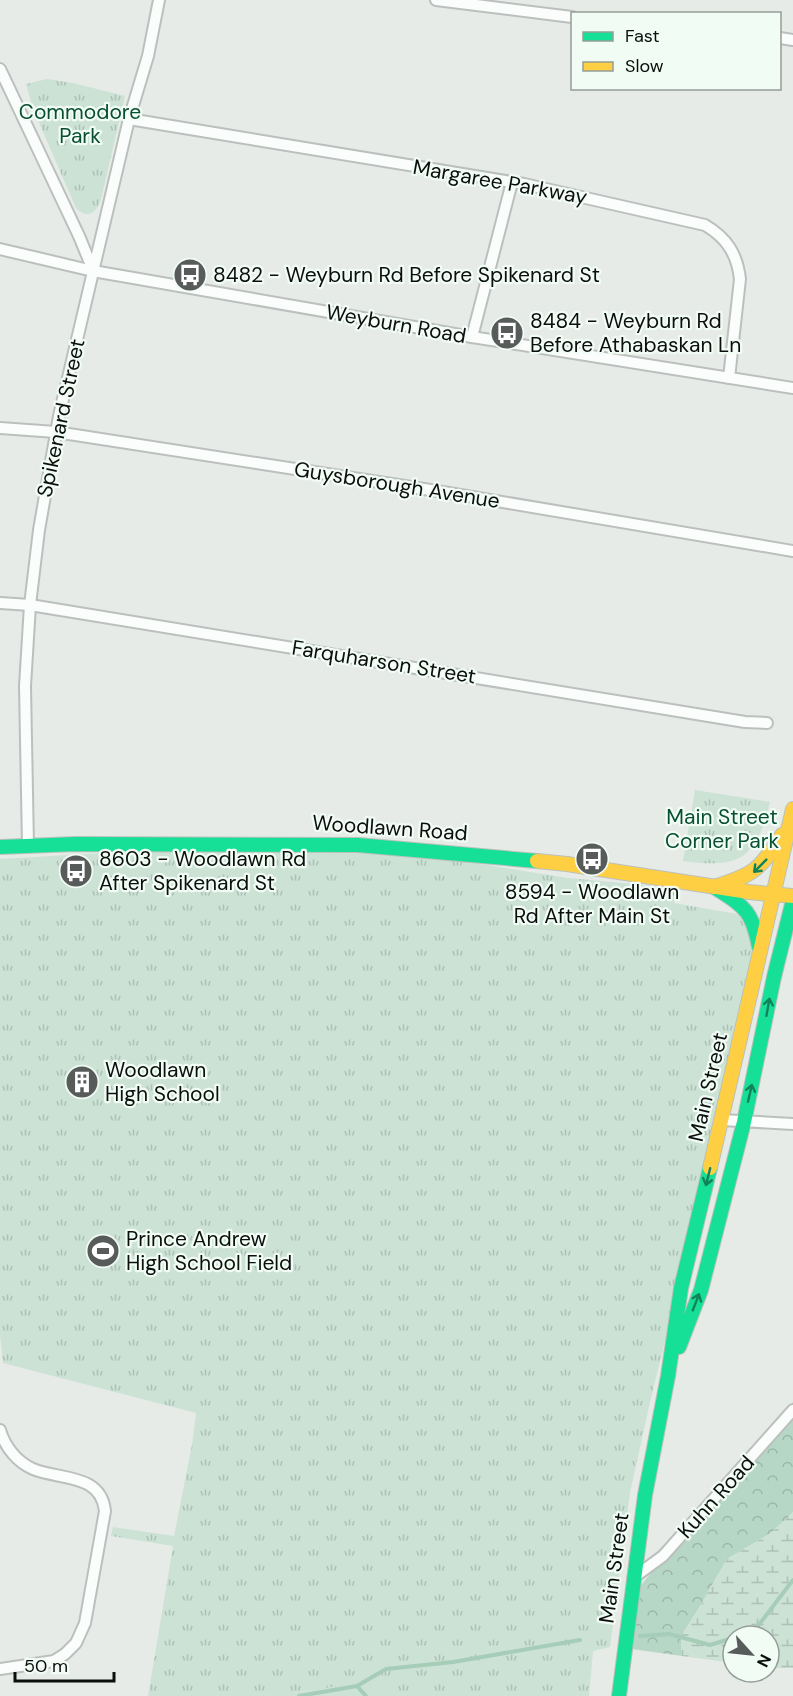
<svg xmlns="http://www.w3.org/2000/svg" width="793" height="1696" font-family="'DM Sans',sans-serif">
<style>
.green{fill:#cce2d5}
.forest{fill:url(#forest-crowns)}
.wetland{fill:url(#wetland-marsh)}
.park{fill:url(#park-tufts)}
.lines{fill:none;stroke-linecap:round;stroke-linejoin:round}
.stream{stroke:#a6cdb8;stroke-width:4}
.street-casing{stroke:#bbc0bd;stroke-width:14}
.fast-casing{stroke:#bbc0bd;stroke-width:16}
.slow-casing{stroke:#bbc0bd;stroke-width:16}
.street{stroke:#fbfcfc;stroke-width:10}
.fast{stroke:#16e098;stroke-width:14}
.slow{stroke:#ffcf43;stroke-width:14}
.oneway{stroke:#118259}
.labels{text-anchor:middle;dominant-baseline:central;stroke-width:4.5;stroke-linejoin:round;paint-order:stroke}
.park-label{font-size:21px;fill:#084e33;stroke:#f1fcf5}
.street-label{font-size:21px;fill:#0a0e0c;stroke:#f1fcf5}
.poi-label{font-size:21px;fill:#0a0e0c;stroke:#f1fcf5;text-anchor:start}
</style>
<defs>
<pattern id="forest-crowns" width="20" height="18" patternUnits="userSpaceOnUse" patternTransform="scale(1.5)"><rect width="20" height="18" fill="#b7d7c6"/><path d="M2 6a3 3 0 1 1 6 0M12 15a3 3 0 1 1 6 0" fill="none" stroke="#9cb7a9"/></pattern>
<pattern id="wetland-marsh" width="20" height="14" patternUnits="userSpaceOnUse" patternTransform="scale(1.5)"><rect width="20" height="14" fill="#cce2d5"/><path d="M1 5h8M5 5V1M11 12h8M15 12V8" fill="none" stroke="#aec1b6"/></pattern>
<pattern id="park-tufts" width="24" height="20" patternUnits="userSpaceOnUse" patternTransform="scale(1.5)"><rect width="24" height="20" fill="#cce2d5"/><path d="M3 7l-1-3M5 7V3M7 7l1-3M15 17l-1-3M17 17v-4M19 17l1-3" fill="none" stroke="#aec1b6"/></pattern>
</defs>
<rect width="100%" height="100%" fill="#e6ebe8"/>
<path class="green" d="M350,1682H372L374,1685V1696H266L307,1691Z"/>
<path class="forest" d="M793,1402V1512L771,1533L727,1559L699,1608L681,1636L682,1656L624,1648L632,1596Z"/>
<path class="wetland" d="M793,1512V1668H769V1636H733V1663L682,1656L681,1636L699,1608L727,1559L771,1533Z"/>
<g class="park">
<path d="M47,79L73,83L125,96L102,195C99,209 90,222 76,208L33,109L26,84Z"/>
<path d="M695,790L770,802C756,858 741,869 683,861Z"/>
<path d="M328,840L568,878L677,888L674,903L760,918L695,1219L650,1402L630,1493L610,1647L593,1651L589,1696H374V1685L372,1682C336,1685 301,1693 265,1696C227,1696 187,1696 148,1696L173,1546L111,1536L113,1527L174,1536L192,1445L196,1413L3,1363L0,1335V859Z"/>
</g>
<g class="lines">
<g class="stream">
<path d="M640,1636L669,1634L710,1645L733,1638"/>
<path d="M739,1636L755,1630L793,1580"/>
<path d="M357,1686L386,1669L453,1662L580,1640"/>
<path d="M299,1696L357,1686L366,1696"/>
</g>
<defs>
<g id="street">
<path d="M436,0L572,17"/>
<path d="M780,38L793,40"/>
<path d="M0,69L79,236L93,270"/>
<path d="M129,119L524,184L705,225C727,238 737,254 740,279L729,378"/>
<path d="M0,249L93,271L472,337L793,388"/>
<path d="M472,337L512,182"/>
<path d="M0,428L56,432L437,491L793,551"/>
<path d="M0,603L30,605L745,722L767,723"/>
<path d="M28,846L25,686L30,605L39,530L59,416L129,119L148,56L159,0"/>
<path d="M722,1120L793,1124"/>
<path d="M0,1430C5,1447 17,1462 33,1469C59,1480 101,1473 105,1511L85,1623L76,1643L65,1654L54,1661L0,1669"/>
<path d="M633,1578L663,1556L793,1410"/>
</g>
<g id="fast">
<path d="M0,847L76,844L358,845L537,861"/>
<path d="M714,887C745,907 752,910 759,947"/>
<path d="M679,1347L701,1290L744,1122L774,977L793,900"/>
<path d="M619,1696L645,1495L668,1376L681,1288L710,1168"/>
</g>
<g id="slow">
<path d="M537,861L567,864L749,892L793,896"/>
<path d="M714,887C753,875 760,870 782,835"/>
<path d="M710,1168L793,809"/>
</g>
</defs>
<use href="#street" class="street-casing"/>
<use href="#fast" class="fast-casing"/>
<use href="#slow" class="slow-casing"/>
<use href="#street" class="street"/>
<use href="#fast" class="fast"/>
<use href="#slow" class="slow"/>
</g>
<defs><path id="oneway-shaft" d="M-6 0H5M1.5-3L5.5 0L1.5 3" fill="none" stroke-width="1.6" stroke-linecap="round" stroke-linejoin="round" transform="scale(1.5)"/></defs>
<g class="oneway">
<use href="#oneway-shaft" transform="translate(760 866) rotate(135)"/>
<use href="#oneway-shaft" transform="translate(768 1007) rotate(-80)"/>
<use href="#oneway-shaft" transform="translate(750 1093) rotate(-77)"/>
<use href="#oneway-shaft" transform="translate(708 1177) rotate(104)"/>
<use href="#oneway-shaft" transform="translate(696 1302) rotate(-69)"/>
</g>
<defs>
<symbol id="bus-disc" viewBox="-11 -11 22 22"><circle r="9.5" fill="#575b59" stroke="#f1fcf5"/><path d="M-5-6H5V4H4V6H2V4H-2V6H-4V4H-5ZM-3.5-4V0h7V-4ZM-3.5 1.2v1.5H-2V1.2ZM2 1.2v1.5H3.5V1.2Z" fill="#fff"/></symbol>
<symbol id="building-disc" viewBox="-11 -11 22 22"><circle r="9.5" fill="#575b59" stroke="#f1fcf5"/><path d="M-4-6H4V6H1V3H-1V6H-4ZM-2.5-4.3h1.7v1.8h-1.7ZM.8-4.3h1.7v1.8H.8ZM-2.5-1h1.7V.8h-1.7ZM.8-1h1.7V.8H.8Z" fill="#fff"/></symbol>
<symbol id="stadium-disc" viewBox="-11 -11 22 22"><circle r="9.5" fill="#575b59" stroke="#f1fcf5"/><path d="M0-5a6.5 5 0 1 0 0 10a6.5 5 0 1 0 0-10ZM-3.5-1.8h7v3.6h-7Z" fill="#fff"/></symbol>
</defs>
<g fill-rule="evenodd">
<use href="#bus-disc" x="171" y="256" width="38" height="38"/>
<use href="#bus-disc" x="488" y="314" width="38" height="38"/>
<use href="#bus-disc" x="573" y="840" width="38" height="38"/>
<use href="#bus-disc" x="57" y="852" width="38" height="38"/>
<use href="#building-disc" x="63" y="1063" width="38" height="38"/>
<use href="#stadium-disc" x="84" y="1232" width="38" height="38"/>
</g>
<g class="labels">
<g class="park-label">
<text x="80" y="112">Commodore<tspan x="80" dy="24">Park</tspan></text>
<text x="722" y="817">Main Street<tspan x="722" dy="24">Corner Park</tspan></text>
</g>
<g class="street-label">
<text transform="translate(500 182) rotate(10)">Margaree Parkway</text>
<text transform="translate(396 324) rotate(10)">Weyburn Road</text>
<text transform="translate(61 418) rotate(-78)">Spikenard Street</text>
<text transform="translate(397 485) rotate(9)">Guysborough Avenue</text>
<text transform="translate(384 662) rotate(9)">Farquharson Street</text>
<text transform="translate(390 828) rotate(4)">Woodlawn Road</text>
<text transform="translate(708 1087) rotate(-77)">Main Street</text>
<text transform="translate(716 1497) rotate(-48)">Kuhn Road</text>
<text transform="translate(614 1568) rotate(-82)">Main Street</text>
</g>
<g class="poi-label">
<text x="213" y="275">8482 - Weyburn Rd Before Spikenard St</text>
<text x="530" y="321">8484 - Weyburn Rd<tspan x="530" dy="24">Before Athabaskan Ln</tspan></text>
<text x="99" y="859">8603 - Woodlawn Rd<tspan x="99" dy="24">After Spikenard St</tspan></text>
<text x="592" y="892" text-anchor="middle">8594 - Woodlawn<tspan x="592" dy="24">Rd After Main St</tspan></text>
<text x="105" y="1070">Woodlawn<tspan x="105" dy="24">High School</tspan></text>
<text x="126" y="1239">Prince Andrew<tspan x="126" dy="24">High School Field</tspan></text>
</g>
</g>
<rect x="571" y="12" width="210" height="78" fill="#f1fcf5" stroke="#959d98" stroke-width="1.5"/>
<rect x="583" y="32" width="30" height="9" fill="#16e098" stroke="#959d98" stroke-width="1.5"/>
<text x="625" y="42" font-size="18" fill="#0a0e0c">Fast</text>
<rect x="583" y="62" width="30" height="9" fill="#ffcf43" stroke="#959d98" stroke-width="1.5"/>
<text x="625" y="72" font-size="18" fill="#0a0e0c">Slow</text>
<g transform="translate(751 1654) rotate(117)"><circle r="28" fill="#f1fcf5" stroke="#959d98" stroke-width="1.5"/>
<path d="M0-4.5L10 22L0 15L-10 22Z" fill="#575b59"/>
<text y="-9" font-size="16" font-weight="bold" text-anchor="middle" fill="#0a0e0c">N</text>
</g>
<path d="M15 1672v9h99v-9" fill="none" stroke="#0a0e0c" stroke-width="3"/>
<text x="24" y="1672" font-size="18" fill="#0a0e0c" stroke="#f1fcf5" stroke-width="4.5" paint-order="stroke">50 m</text>
</svg>
